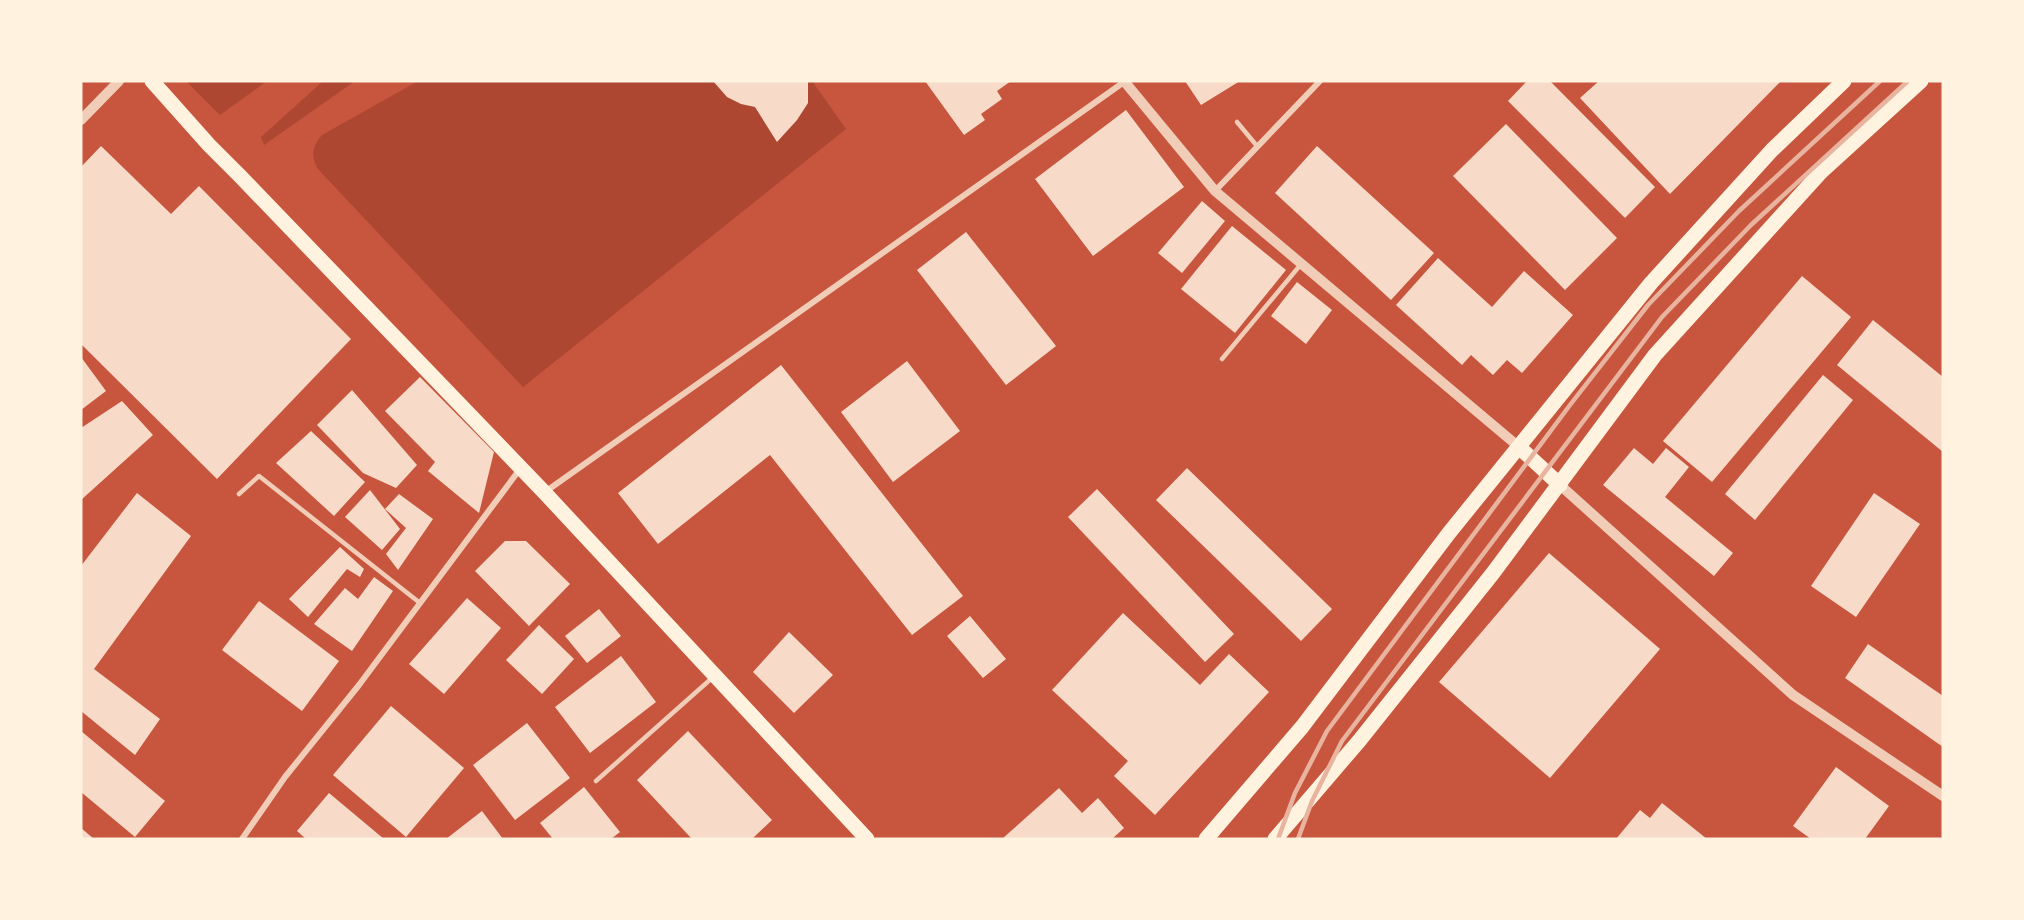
<svg xmlns="http://www.w3.org/2000/svg" width="2024" height="920" font-family="Helvetica,sans-serif">
<style>
.green{fill:#ae4732}
.building{fill:#f7dbc8}
.lines{fill:none;stroke-linecap:round;stroke-linejoin:round}
.service{stroke:#f1ccb7;stroke-width:4.5}
.minor{stroke:#f1ccb7;stroke-width:6}
.tertiary{stroke:#f1ccb7;stroke-width:10}
.primary{stroke:#fff3e0;stroke-width:15}
.rail{stroke:#e9b49f;stroke-width:4.5}
</style>
<rect width="100%" height="100%" fill="#c8553d"/>
<g class="green">
<path d="M186,81H267L220,115Z"/>
<path d="M323,81H355L264,145L261,137Z"/>
<path d="M418,81H812L846,129L523,387L317,168C311,154 312,147 322,135Z"/>
</g>
<g class="building">
<path d="M713,81H808V103L797,120L777,142L755,107L741,104L727,97Z"/>
<path d="M925,81H1011L997,91L1002,99L981,114L985,120L964,135Z"/>
<path d="M1185,81H1240L1201,105Z"/>
<path d="M1527,81H1550L1655,187L1625,218L1508,101Z"/>
<path d="M1599,81L1638,82L1781,81L1670,194L1580,98Z"/>
<path d="M1126,110L1184,187L1093,256L1035,179Z"/>
<path d="M1506,124L1617,238L1565,290L1453,176Z"/>
<path d="M101,146L171,214L199,186L351,339L217,479L81,344V167Z"/>
<path d="M1317,146L1434,253L1391,300L1275,193Z"/>
<path d="M1202,201L1225,221L1182,273L1158,253Z"/>
<path d="M1232,226L1286,270L1235,333L1181,289Z"/>
<path d="M966,232L1056,346L1006,385L917,270Z"/>
<path d="M1438,258L1492,307L1524,271L1573,315L1522,373L1507,360L1493,375L1471,355L1462,365L1396,305Z"/>
<path d="M1802,276L1851,317L1712,482L1663,441Z"/>
<path d="M1297,282L1332,310L1306,344L1271,316Z"/>
<path d="M1873,320L1943,377V452L1837,365Z"/>
<path d="M81,357L106,391L81,410Z"/>
<path d="M907,361L960,431L893,482L841,412Z"/>
<path d="M781,365L963,596L912,635L770,455L658,544L618,493Z"/>
<path d="M1823,375L1853,400L1755,520L1725,494Z"/>
<path d="M420,377L494,452L479,513L428,471L435,462L385,411Z"/>
<path d="M352,390L417,465L396,488L363,473L317,425Z"/>
<path d="M122,401L153,435L81,500V428Z"/>
<path d="M311,431L365,482L334,516L276,463Z"/>
<path d="M1634,448L1653,464L1666,448L1689,467L1665,497L1733,553L1714,576L1603,485Z"/>
<path d="M1187,468L1332,609L1301,641L1156,500Z"/>
<path d="M1097,489L1234,634L1205,662L1068,517Z"/>
<path d="M370,490L400,529L382,550L345,517Z"/>
<path d="M137,493L191,536L94,669L160,719L135,755L81,711V566Z"/>
<path d="M1874,493L1920,524L1856,617L1811,586Z"/>
<path d="M399,494L433,519L398,570L386,554L406,528L385,509Z"/>
<path d="M505,541H526L570,584L529,626L475,571Z"/>
<path d="M340,547L364,569L360,577L347,569L308,617L289,599Z"/>
<path d="M1549,553L1660,649L1550,778L1439,682Z"/>
<path d="M374,577L393,591L352,651L314,624L345,588L358,599Z"/>
<path d="M467,598L501,628L444,694L409,664Z"/>
<path d="M259,601L339,661L302,711L222,650Z"/>
<path d="M599,609L621,636L587,663L565,636Z"/>
<path d="M1123,613L1200,685L1229,654L1269,692L1155,815L1114,776L1128,761L1052,690Z"/>
<path d="M970,616L1006,659L983,678L947,636Z"/>
<path d="M539,625L574,659L542,694L506,660Z"/>
<path d="M789,632L833,675L794,713L753,672Z"/>
<path d="M1868,644L1943,696V747L1845,678Z"/>
<path d="M621,656L656,702L590,753L555,707Z"/>
<path d="M391,706L464,768L406,837L333,775Z"/>
<path d="M527,723L570,778L515,820L473,765Z"/>
<path d="M81,731L165,801L135,837L81,792Z"/>
<path d="M688,731L772,820L752,839H692L637,780Z"/>
<path d="M1836,767L1889,806L1865,839H1811L1793,826Z"/>
<path d="M584,787L620,832L611,839H553L540,823Z"/>
<path d="M1059,788L1082,813L1098,798L1124,828L1112,839H1002Z"/>
<path d="M329,793L384,839H306L297,831Z"/>
<path d="M1662,803L1707,839H1616L1640,810L1650,818Z"/>
<path d="M482,811L503,839H446Z"/>
<path d="M81,828L94,839H81Z"/>
</g>
<g class="lines">
<g class="service">
<path d="M1237,122L1257,146"/>
<path d="M1222,359L1302,263"/>
<path d="M239,494L259,476L420,603"/>
<path d="M596,781L712,678"/>
</g>
<g class="minor">
<path d="M1215,191L1320,81"/>
<path d="M545,492L1124,82"/>
<path d="M242,839L285,777L359,685L520,469"/>
</g>
<g class="tertiary">
<path d="M1124,81L1215,191L1519,447"/>
<path d="M81,120L119,81"/>
<path d="M1560,485L1793,695L1943,796"/>
</g>
<g class="primary">
<path d="M152,81L209,145L240,176L544,492L867,839"/>
<path d="M1519,447L1560,485"/>
<path d="M1206,839L1302,727L1449,533L1651,283L1772,150L1844,81"/>
<path d="M1275,839L1359,741L1493,573L1655,355L1821,172L1921,81"/>
</g>
<g class="rail">
<path d="M1278,839L1295,793L1327,731L1570,405L1648,305L1739,211L1880,81"/>
<path d="M1298,839L1312,801L1342,741L1662,317L1751,225L1908,81"/>
</g>
</g>
<rect width="2024" height="920" fill="none" stroke="#fff3e0" stroke-width="165"/>
</svg>
